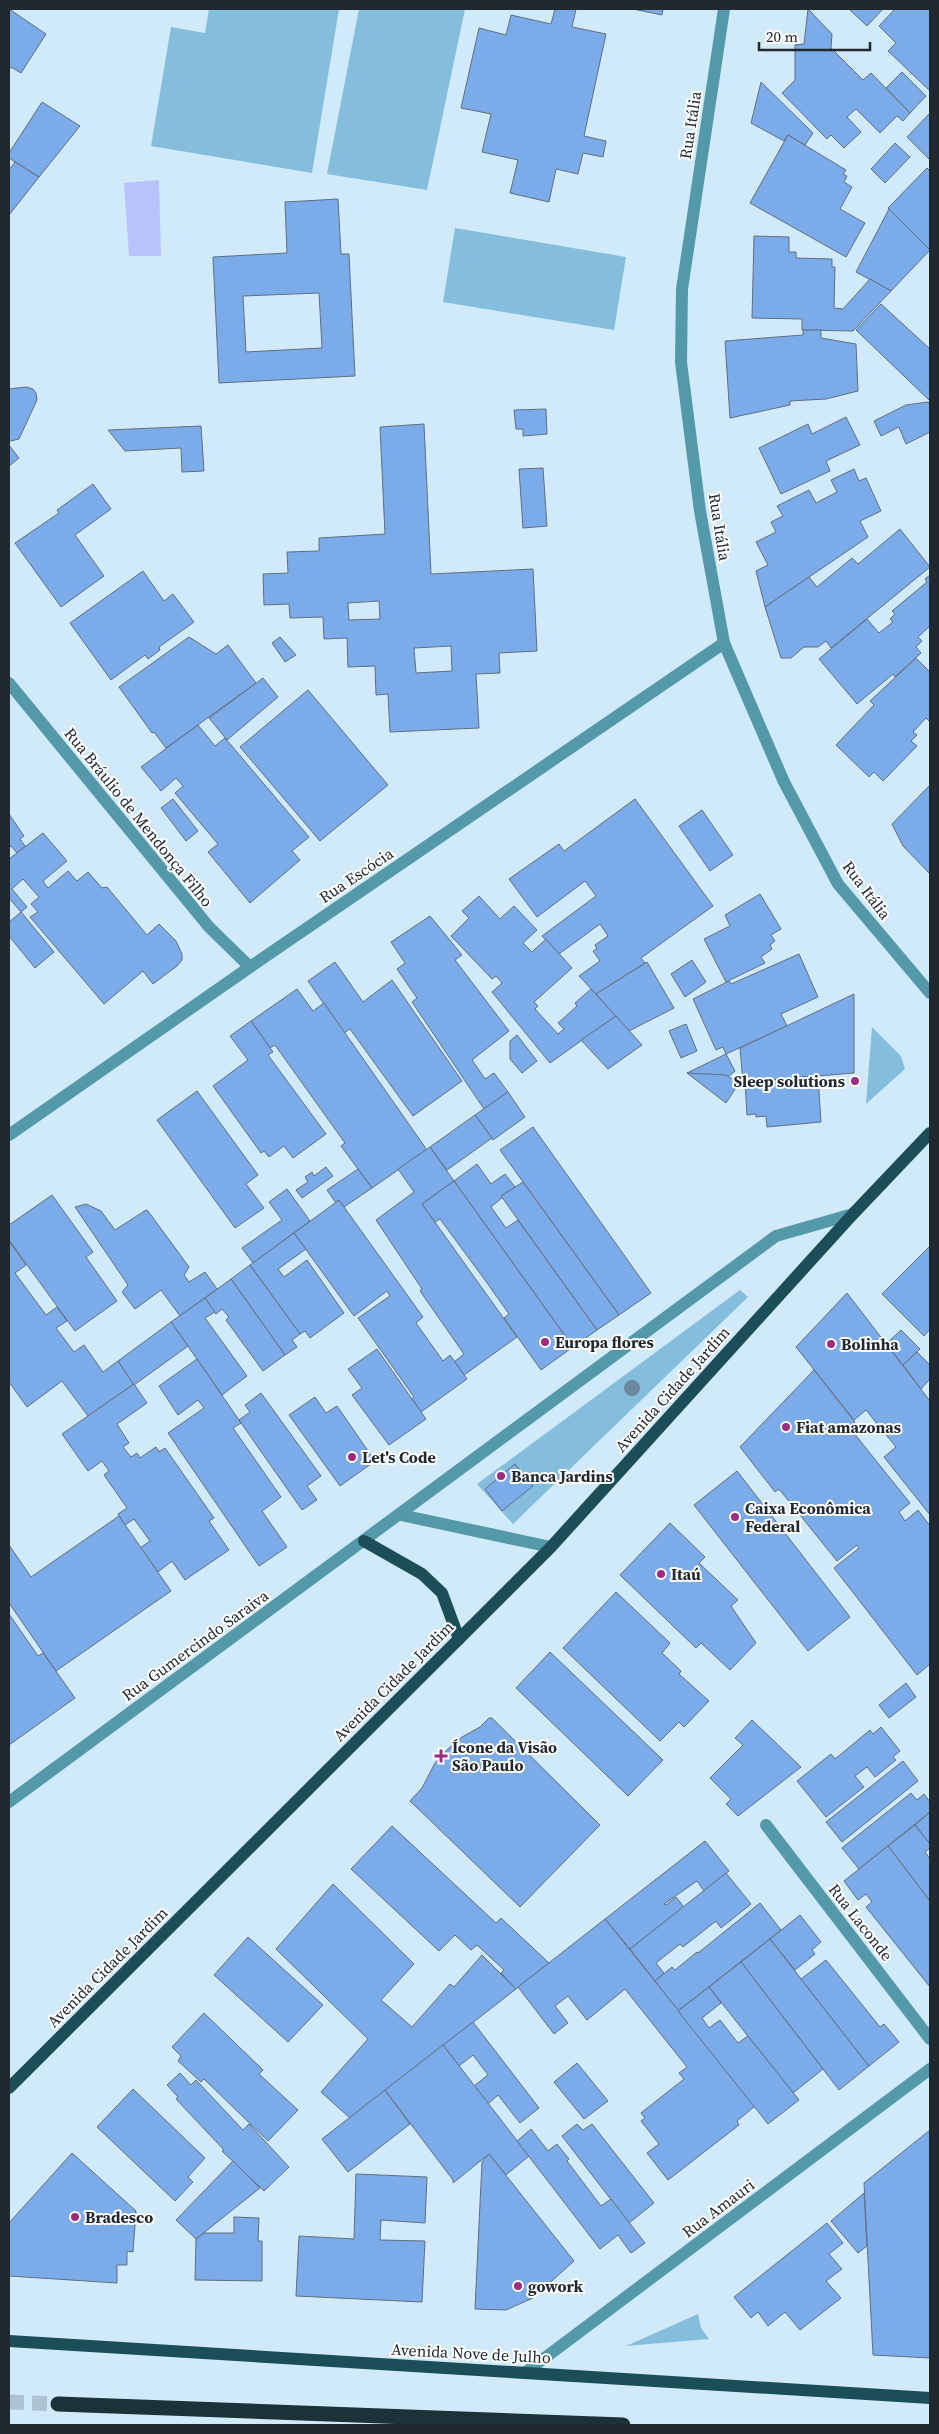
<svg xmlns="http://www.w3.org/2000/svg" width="939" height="2434" font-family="'Source Serif 4',serif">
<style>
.green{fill:#85bddd}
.water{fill:#b8c3fe}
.building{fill:#7cabea;stroke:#606e80;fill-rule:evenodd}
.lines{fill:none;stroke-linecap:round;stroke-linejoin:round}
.highway-tunnel{stroke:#aec3d1;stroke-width:15;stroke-dasharray:15 8;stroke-linecap:butt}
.minor{stroke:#5399a9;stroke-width:12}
.major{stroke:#1b4e59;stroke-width:12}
.highway{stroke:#193338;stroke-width:15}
.tree{fill:#6a899b}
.poi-dot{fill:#9f2b86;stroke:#fff;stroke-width:2}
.labels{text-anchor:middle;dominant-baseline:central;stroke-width:4;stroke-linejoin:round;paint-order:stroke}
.street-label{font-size:16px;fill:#20292f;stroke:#fff}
.poi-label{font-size:16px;font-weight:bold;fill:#20292f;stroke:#fff;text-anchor:start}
</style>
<rect width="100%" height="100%" fill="#d1eaf9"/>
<g class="green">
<path d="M209,9H339L312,173L151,146L171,27L205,33Z"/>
<path d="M359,9H465L427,190L327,174Z"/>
<path d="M455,228L626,257L614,330L443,302Z"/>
<path d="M872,1027L901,1056L905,1069L866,1104Z"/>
<path d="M740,1290L748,1297L513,1524L477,1484Z"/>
<path d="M698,2314L701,2328L709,2339L626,2346Z"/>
</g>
<path class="water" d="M159,180L161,256H129L124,183Z"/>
<g class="building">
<path d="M9,9L46,34L21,73L11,67L9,70Z"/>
<path d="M555,9H576L572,27L606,34L584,136L606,141L603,157L583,153L578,174L556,169L549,202L510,193L518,160L482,152L491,114L461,108L479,28L506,35L511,15L551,24Z"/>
<path d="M633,9H663L662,15Z"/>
<path d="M808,9L832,34L831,48L863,80L871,73L910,113L903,121L897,116L880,133L856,109L847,117L861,132L844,148L831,135L827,139L782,93L795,80V45L804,44Z"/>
<path d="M849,9H883L867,26Z"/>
<path d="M895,9H930V91L888,51L896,43L879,26Z"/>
<path d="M902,72L926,96L910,113L886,88Z"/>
<path d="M761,82L813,133L805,145L788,135L784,141L751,123Z"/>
<path d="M42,102L80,126L39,177L9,158V153Z"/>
<path d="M930,113V160L907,137Z"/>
<path d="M788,135L846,170L843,174L847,176L844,182L852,187L840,209L865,223L846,257L750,203Z"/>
<path d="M895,143L910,157L885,183L871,169Z"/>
<path d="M15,162L39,177L9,215V170Z"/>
<path d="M927,168L930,171V250L888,208Z"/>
<path d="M338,199L341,254H349L355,376L219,383L213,257L287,253L285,202ZM319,293L322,348L246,352L243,296Z"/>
<path d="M889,209L930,250L891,291L856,272Z"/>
<path d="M754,236L789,237V252H796V258L832,259V267H835L834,308L843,309L870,279L891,291L853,331L802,330V319L752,318Z"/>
<path d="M881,304L930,349V401L856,330Z"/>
<path d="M803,330H821V338L856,344L858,391L826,399L790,401V405L730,418L725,341L803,335Z"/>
<path d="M26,387L33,389L36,393L37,400L19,439L11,441L9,440V389Z"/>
<path d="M928,402L930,405V432L906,444L899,427L881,436L874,421L906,405Z"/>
<path d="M546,409L547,434L523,436V429H516L514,410Z"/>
<path d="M846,417L860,445L826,461L830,471L781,494L759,448L808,424L812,434Z"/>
<path d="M424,424L431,574L533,569L537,651L499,653L500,673L476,674L479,728L390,732L388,694L376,695L375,666L348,667L347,638L324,639L323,617L290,618L289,604L264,605L263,574L288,573L287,552L319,551V538L385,534L380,427ZM379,601L380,619L349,620L348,603ZM451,646L452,671L416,673L414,648Z"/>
<path d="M201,426L204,471L182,472L181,448L125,451L108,430Z"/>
<path d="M9,445L19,458L9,466Z"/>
<path d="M543,468L547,526L523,528L519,469Z"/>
<path d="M854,469L859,481L866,478L881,511L860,521L868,537L765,607L756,571L768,565L756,542L776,532L771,522L783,516L777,506L809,490L816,503L837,492L831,480Z"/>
<path d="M93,484L111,509L75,535L104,576L61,607L15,543L59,513L57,510Z"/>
<path d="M900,529L930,567L831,648L826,641L818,647H804L791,658H781L765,607L809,577L817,587L852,558L858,564Z"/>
<path d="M143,571L164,601L173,594L194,622L159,647L160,650L148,659L145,655L111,680L70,623Z"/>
<path d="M930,575V626L918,637L922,641L916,647L921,653L895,677L893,674L857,704L819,659L867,619L879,633L893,622L890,619L895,614L892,611L927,582L925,579Z"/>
<path d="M189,637L216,654L228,645L256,683L166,748L154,732L152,733L119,687Z"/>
<path d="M280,637L296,655L285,662L272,643Z"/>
<path d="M916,658L930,672V722L926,718L913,732L917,735L911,741L917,746L883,781L874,772L869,777L836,745L874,705L870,701Z"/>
<path d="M263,678L278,697L227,740L209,718Z"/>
<path d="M308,690L388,785L320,841L240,747Z"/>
<path d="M198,725L215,746L225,738L309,837L292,851L300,860L250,903L208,852L218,844L175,793L183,786L176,778L161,791L141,767Z"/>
<path d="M930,785V874L903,846L892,824Z"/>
<path d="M173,799L198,831L186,841L161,808Z"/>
<path d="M635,799L713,906L641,958L645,963L596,994L579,976L600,961L593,951L597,949L595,945L608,936L600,924L559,954L542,936L596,896L585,881L537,917L509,879L559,844L564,851Z"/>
<path d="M702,810L733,855L710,871L679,826Z"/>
<path d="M9,814L24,836L20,839L25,846L17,853L11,846L9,848Z"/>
<path d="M43,833L67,861L43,881L48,888L68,871L77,881L88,872L102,888L107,887L147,935L159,924L176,941L182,954V960L177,966L153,984L143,971L104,1004L30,917L38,912L31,904L39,897L23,879L12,889L27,907L21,912L9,898V859Z"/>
<path d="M760,894L781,929L771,935L775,941L770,945L772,949L761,957L765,963L726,982L704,939L730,926L725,915Z"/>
<path d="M479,896L500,919L514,906L537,930L523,943L532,952L546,939L572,968L534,1002L538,1006L535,1009L558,1034L564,1029L558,1023L577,1006L575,1003L591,989L616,1016L550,1063L492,992L502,983L496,976L492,979L451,936L469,918L462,911Z"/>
<path d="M21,912L54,952L35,968L9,936V922Z"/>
<path d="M430,916L462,955L455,960L509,1031L472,1060L485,1079L494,1073L508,1092L484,1109L412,1002L417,998L397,969L405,963L391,942Z"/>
<path d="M799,954L818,997L781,1014L787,1026L726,1054L723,1047L716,1050L693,999L729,981L731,984Z"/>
<path d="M692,960L706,982L685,997L671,974Z"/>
<path d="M335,962L363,1002L392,980L462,1081L413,1116L350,1029L344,1033L308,981Z"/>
<path d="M647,962L674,1008L629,1031L596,994Z"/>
<path d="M297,989L313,1011L324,1003L427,1150L372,1188L341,1146L345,1143L275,1045L270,1048L251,1021Z"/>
<path d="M854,994V1073L743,1082L740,1048Z"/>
<path d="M616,1016L642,1045L608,1069L581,1040Z"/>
<path d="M251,1021L273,1052L268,1055L326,1134L293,1158L284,1146L269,1157L264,1151L261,1153L213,1086L248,1060L230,1036Z"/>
<path d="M686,1024L697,1051L681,1058L669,1031Z"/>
<path d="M517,1035L537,1061L522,1073L510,1059V1041Z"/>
<path d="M726,1054L735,1071L728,1077L687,1073Z"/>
<path d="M687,1073L726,1075L739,1083L726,1103Z"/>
<path d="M818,1076L821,1122L767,1127L766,1116L756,1117V1114L747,1115L745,1082Z"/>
<path d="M197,1091L258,1175L246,1184L264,1208L235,1228L157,1120Z"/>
<path d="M508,1092L525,1117L493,1140L475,1115Z"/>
<path d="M475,1115L492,1138L447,1170L430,1147Z"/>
<path d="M533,1127L651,1293L619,1315L500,1150Z"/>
<path d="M430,1147L454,1181L422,1204L517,1337L464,1375L454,1362L464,1354L420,1291L422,1289L376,1220L414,1192L398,1169Z"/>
<path d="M477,1164L491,1184L505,1174L515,1187L491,1207L506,1228L518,1220L597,1330L573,1347L454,1181Z"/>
<path d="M326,1167L333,1176L302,1198L296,1190L308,1182L305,1177L312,1172L314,1176Z"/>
<path d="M358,1169L372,1188L344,1207L339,1200L336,1203L327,1190Z"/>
<path d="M454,1181L573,1347L541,1370L504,1318L509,1314L485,1280L440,1219L435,1222L422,1204Z"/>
<path d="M523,1182L619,1315L597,1330L501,1196Z"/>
<path d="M287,1189L310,1221L253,1263L242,1248L282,1220L269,1202Z"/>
<path d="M52,1195L93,1252L86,1257L117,1301L75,1331L9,1240V1225Z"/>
<path d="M339,1200L423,1317L416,1323L443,1361L450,1355L467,1379L421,1412L412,1399L414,1397L358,1318L390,1296L387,1291L354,1316L294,1233Z"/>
<path d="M86,1204L101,1211L115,1230L146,1210L148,1211L189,1267L184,1275L189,1282L205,1272L217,1289L180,1316L161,1290L135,1309L122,1292L128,1285L75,1207Z"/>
<path d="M294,1233L306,1249L278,1269L284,1277L307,1260L344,1313L310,1338L305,1331L300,1334L250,1265Z"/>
<path d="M9,1241L26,1265L15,1273L46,1315L57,1307L67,1321L56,1328L74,1352L84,1345L103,1372L118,1361L134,1384L88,1416L62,1381L27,1407L9,1382Z"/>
<path d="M930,1246V1329L924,1336L882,1294Z"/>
<path d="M250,1265L300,1334L292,1340L297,1347L285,1355L231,1279Z"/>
<path d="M231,1279L285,1355L263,1371L226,1320L229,1317L222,1309L216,1314L205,1298Z"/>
<path d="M847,1293L930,1401V1515L884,1457L896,1447L866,1410L854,1420L796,1347Z"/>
<path d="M205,1298L215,1312L205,1318L247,1376L222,1395L171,1322Z"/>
<path d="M171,1322L188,1346L134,1385L118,1361Z"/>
<path d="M901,1330L920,1349L903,1365L886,1344Z"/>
<path d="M377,1349L426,1419L389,1445L352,1395L362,1388L348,1369Z"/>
<path d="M917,1352L930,1365V1379L921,1389L903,1365Z"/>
<path d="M197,1359L241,1423L233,1428L281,1497L262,1511L287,1547L259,1566L168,1433L204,1408L198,1400L178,1415L159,1386Z"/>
<path d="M814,1370L855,1422L849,1427L910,1503L899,1512L905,1521L918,1510L930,1526V1664L917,1675L834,1568L859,1548L857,1545L837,1561L779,1489L775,1492L740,1447Z"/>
<path d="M134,1384L147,1403L117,1424L129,1443L123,1447L131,1457L137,1453L140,1458L156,1447L159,1452L165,1448L214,1518L209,1521L229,1550L185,1580L172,1561L158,1572L140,1548L150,1541L134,1519L125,1525L118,1514L127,1508L104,1475L109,1471L102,1461L88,1471L62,1434Z"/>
<path d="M261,1393L321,1476L307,1486L317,1500L302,1510L239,1420L250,1412L245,1405Z"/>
<path d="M315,1397L326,1413L337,1406L375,1461L340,1486L289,1415Z"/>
<path d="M515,1464L533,1486L502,1511L485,1489Z"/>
<path d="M737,1471L850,1617L808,1651L694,1505Z"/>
<path d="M119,1516L171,1591L56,1671L9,1603V1545L31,1577Z"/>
<path d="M670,1523L705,1557L699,1563L738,1600L731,1606L756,1643L730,1670L701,1643L696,1648L620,1575Z"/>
<path d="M616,1592L670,1643L662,1653L681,1671L679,1674L709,1701L684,1727L679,1722L660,1741L563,1648Z"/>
<path d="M9,1614L38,1656L43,1653L75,1698L9,1745Z"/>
<path d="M550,1652L663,1760L628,1796L516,1688Z"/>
<path d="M906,1683L916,1697L889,1718L879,1705Z"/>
<path d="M489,1718H492L600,1825L520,1907L410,1801L422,1788L435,1763L449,1748L462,1737L480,1727Z"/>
<path d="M752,1720L801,1767L738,1816L726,1804L731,1799L710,1778L743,1745L735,1738Z"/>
<path d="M881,1727L900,1751L893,1757L896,1760L875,1777L867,1767L855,1776L864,1787L826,1817L797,1781L831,1754L835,1759L870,1730L873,1734Z"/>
<path d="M903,1761L918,1781L842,1842L826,1822Z"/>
<path d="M911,1793L917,1800L924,1794L930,1802V1812L859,1869L842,1848Z"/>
<path d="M930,1812V1844L915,1825Z"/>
<path d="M915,1825L930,1844V1848L925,1852L930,1859V1901L888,1846Z"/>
<path d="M392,1826L496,1923L501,1918L549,1963L516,1989L501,1973L504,1970L477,1945L471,1950L455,1935L439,1951L351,1869Z"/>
<path d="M705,1841L729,1871L704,1891L697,1881L664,1904L666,1905L676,1897L684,1907L630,1949L605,1919Z"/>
<path d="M888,1846L930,1901V1987L866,1907L872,1902L866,1894L858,1900L844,1881Z"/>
<path d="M726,1873L751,1904L721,1928L716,1921L683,1947L680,1944L656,1963L664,1973L655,1981L630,1949Z"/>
<path d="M333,1884L414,1964L381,2000L412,2027L450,1984L454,1987L482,1955L516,1989L350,2118L321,2092L368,2039L276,1949Z"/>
<path d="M760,1903L781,1930L678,2011L655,1981L672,1967L675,1970L697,1952L698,1953Z"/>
<path d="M800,1915L821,1942L812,1950L815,1954L795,1970L770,1939Z"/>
<path d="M605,1919L755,2106L737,2121L739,2125L668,2180L647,2153L659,2144L641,2121L645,2118L641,2113L684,2079L679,2073L687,2067L625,1989L587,2020L568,1996L555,2006L568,2023L554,2034L518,1987Z"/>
<path d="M248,1937L323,2005L288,2042L214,1975Z"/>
<path d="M770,1939L869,2066L839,2090L741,1962Z"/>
<path d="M826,1960L880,2027L884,2024L899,2042L869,2066L801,1979Z"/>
<path d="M741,1962L823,2069L793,2093L709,1987Z"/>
<path d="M709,1987L721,2003L702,2018L709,2028L720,2020L738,2043L748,2036L799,2100L768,2124L678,2011Z"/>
<path d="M204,2013L263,2070L259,2074L298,2110L268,2141L204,2079L201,2082L178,2061L181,2056L172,2047Z"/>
<path d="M473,2022L539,2108L520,2123L498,2095L488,2104L474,2086L488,2075L473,2055L459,2066L443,2045Z"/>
<path d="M443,2045L529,2156L506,2175L489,2154L453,2183V2180L385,2090Z"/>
<path d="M577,2063L608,2101L584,2119L554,2082Z"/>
<path d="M180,2073L191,2085L196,2080L243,2130L249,2124L289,2167L264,2191L222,2151L224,2150L176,2099L178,2097L167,2085Z"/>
<path d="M133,2089L205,2158L188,2177L193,2182L175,2201L97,2127Z"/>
<path d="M385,2090L410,2124L348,2172L322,2139Z"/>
<path d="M577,2124L583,2130L592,2124L654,2203L629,2223L562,2136Z"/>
<path d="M531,2129L548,2151L557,2144L569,2159L567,2161L601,2206L611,2199L645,2243L631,2253L618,2235L600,2249L517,2141Z"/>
<path d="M930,2130V2358L873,2355L864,2183Z"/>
<path d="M72,2153L136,2211L133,2252L127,2251V2265H117V2283L9,2276V2223Z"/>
<path d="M489,2154L574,2261L533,2298L506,2310L475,2309L482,2162Z"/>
<path d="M233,2161L260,2188L196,2239L176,2220Z"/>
<path d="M356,2174L427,2177L425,2223L381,2220L380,2240L425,2241L422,2302L296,2296L299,2236L354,2239Z"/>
<path d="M864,2193L867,2246L858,2253L831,2221Z"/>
<path d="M234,2217L259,2218L258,2241H262V2281L195,2280L196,2239L204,2233H234Z"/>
<path d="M827,2223L843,2243L829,2254L842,2269L826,2281L841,2298L800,2330L785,2312L768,2326L758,2312L751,2318L734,2297Z"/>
</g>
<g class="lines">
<path class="highway-tunnel" d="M9,2402L58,2404"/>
<g class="minor">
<path d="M724,9L682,289L681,362L700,511L724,643L784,782L838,884L930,993"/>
<path d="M9,683L209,927L250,967"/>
<path d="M9,1135L250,967L724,643"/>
<path d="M401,1515L551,1547"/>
<path d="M9,1802L776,1236L853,1214"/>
<path d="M766,1825L930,2039"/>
<path d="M526,2372L930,2069"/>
</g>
<g class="major">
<path d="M364,1541L422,1574L442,1593L459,1639"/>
<path d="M9,2088L551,1547L853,1214L930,1133"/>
<path d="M9,2341L930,2398"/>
</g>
<path class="highway" d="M58,2404L623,2425"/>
</g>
<circle class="tree" cx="632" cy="1388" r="8"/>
<g class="poi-dot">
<circle cx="855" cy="1081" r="5"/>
<circle cx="545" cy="1342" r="5"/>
<circle cx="831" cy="1344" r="5"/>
<circle cx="786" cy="1427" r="5"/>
<circle cx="352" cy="1457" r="5"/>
<circle cx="501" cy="1476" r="5"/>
<circle cx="735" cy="1517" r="5"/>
<circle cx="661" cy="1574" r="5"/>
<path d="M438.5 1748.5h5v5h5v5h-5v5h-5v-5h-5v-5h5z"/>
<circle cx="75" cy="2217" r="5"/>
<circle cx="518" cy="2286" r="5"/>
</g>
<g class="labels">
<g class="street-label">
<text transform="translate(690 125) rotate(-81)">Rua Itália</text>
<text transform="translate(720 527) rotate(81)">Rua Itália</text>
<text transform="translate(139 817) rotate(51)">Rua Bráulio de Mendonça Filho</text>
<text transform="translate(356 875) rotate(-34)">Rua Escócia</text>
<text transform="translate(867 890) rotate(53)">Rua Itália</text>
<text transform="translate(672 1389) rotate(-48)">Avenida Cidade Jardim</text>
<text transform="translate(195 1645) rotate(-36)">Rua Gumercindo Saraiva</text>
<text transform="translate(393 1681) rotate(-45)">Avenida Cidade Jardim</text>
<text transform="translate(861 1922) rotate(52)">Rua Laconde</text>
<text transform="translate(107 1967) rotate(-45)">Avenida Cidade Jardim</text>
<text transform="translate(718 2208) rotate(-37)">Rua Amauri</text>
<text transform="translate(471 2353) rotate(3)">Avenida Nove de Julho</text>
</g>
<g class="poi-label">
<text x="845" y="1081" text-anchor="end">Sleep solutions</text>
<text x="555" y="1342">Europa flores</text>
<text x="841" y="1344">Bolinha</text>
<text x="796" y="1427">Fiat amazonas</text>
<text x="362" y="1457">Let's Code</text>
<text x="511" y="1476">Banca Jardins</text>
<text x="745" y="1508">Caixa Econômica<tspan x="745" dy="18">Federal</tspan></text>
<text x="671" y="1574">Itaú</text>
<text x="452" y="1747">Ícone da Visão<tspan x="452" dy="18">São Paulo</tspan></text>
<text x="85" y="2217">Bradesco</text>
<text x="528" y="2286">gowork</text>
</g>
</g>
<rect width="939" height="2434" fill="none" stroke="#20292f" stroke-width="20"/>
<path d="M759 42v8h111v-8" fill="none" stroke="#20292f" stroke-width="2.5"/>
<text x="766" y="42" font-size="15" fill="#20292f" stroke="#ffffff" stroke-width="4" paint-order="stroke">20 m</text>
</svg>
